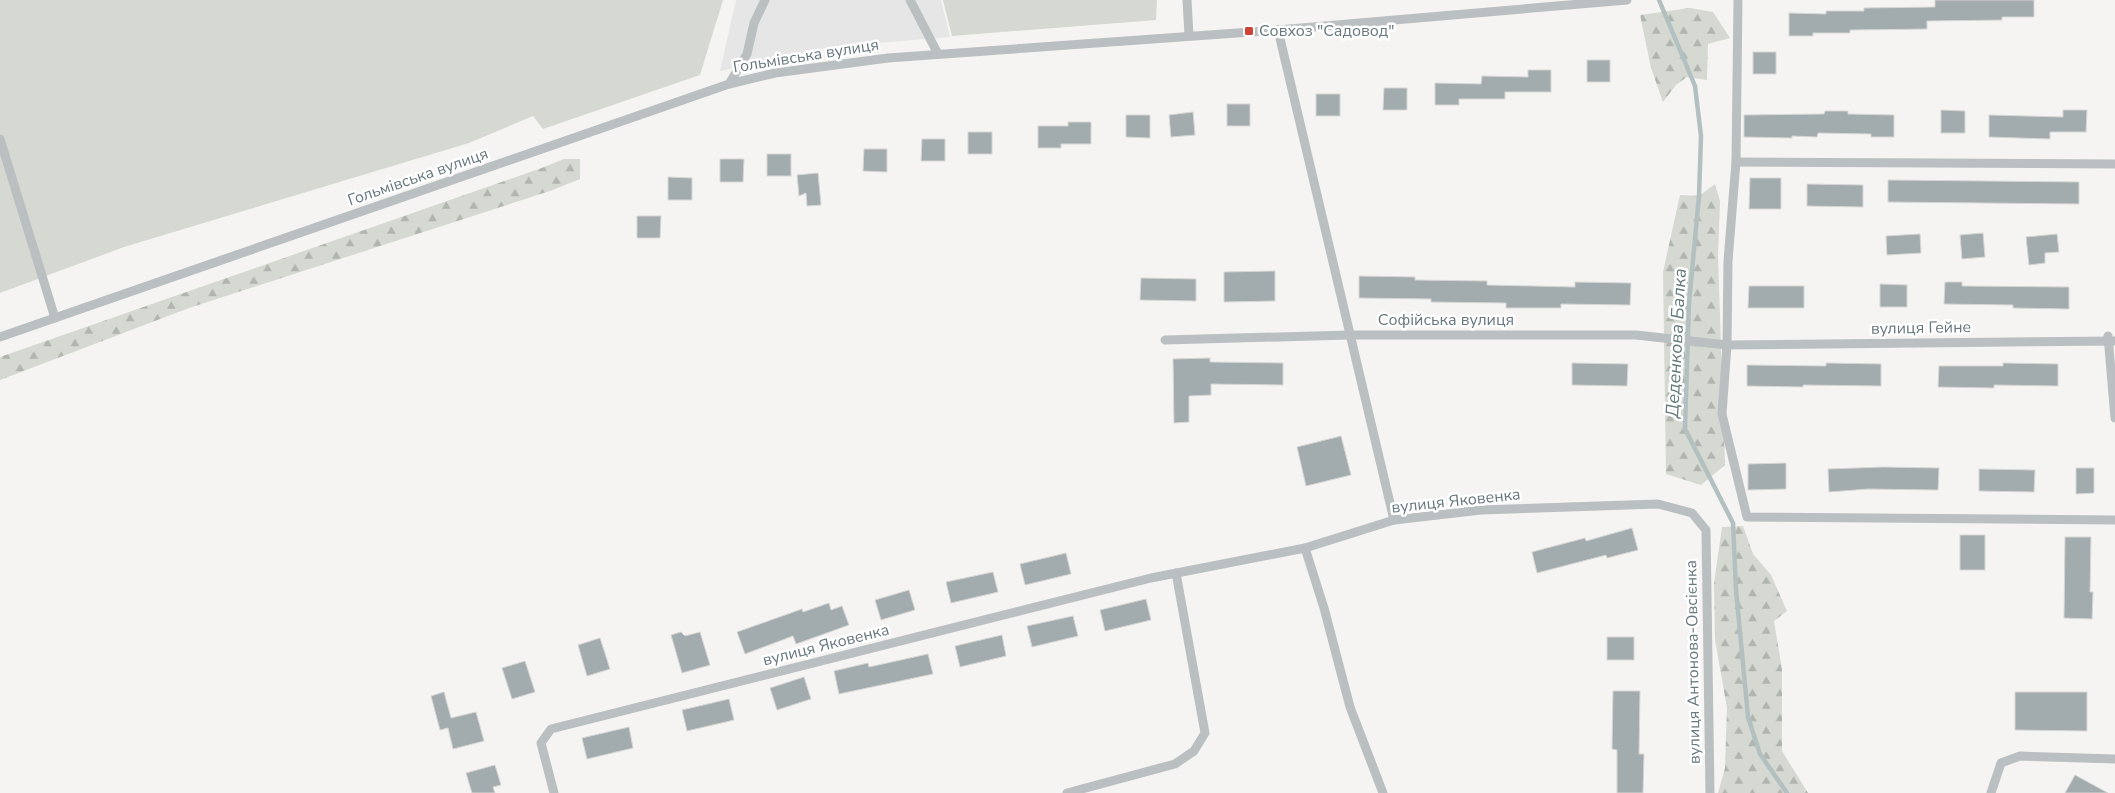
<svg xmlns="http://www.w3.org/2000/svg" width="2115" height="793" font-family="'Nunito Sans',sans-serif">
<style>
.built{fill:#e5e6e5}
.grass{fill:#d5d9d1}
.forest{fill:url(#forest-firs)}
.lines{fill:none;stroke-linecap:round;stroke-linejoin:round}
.stream{stroke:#b3c0c2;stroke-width:4.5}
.building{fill:#a2abae;stroke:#d6d6d4}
.minor{stroke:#babfc1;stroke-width:9}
.poi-dot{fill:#d04436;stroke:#fff;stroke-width:2}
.labels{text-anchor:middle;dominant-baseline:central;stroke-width:5;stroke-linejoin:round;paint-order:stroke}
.poi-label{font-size:16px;fill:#67787f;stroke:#fff;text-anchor:start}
.street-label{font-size:16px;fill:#67787f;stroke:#fff}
.water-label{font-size:18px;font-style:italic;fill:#63797c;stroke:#fff}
</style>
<defs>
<pattern id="forest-firs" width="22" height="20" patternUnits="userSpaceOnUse" patternTransform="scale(1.25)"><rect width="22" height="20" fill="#d5d9d1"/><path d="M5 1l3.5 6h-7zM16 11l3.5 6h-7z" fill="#b1b5af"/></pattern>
</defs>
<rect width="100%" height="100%" fill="#f5f4f2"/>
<path class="built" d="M736,0H941L950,37L829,47L720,71Z"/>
<g class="grass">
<path d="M0,0H723L700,75L543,129L533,116L469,143L124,247L0,293Z"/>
<path d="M943,0H1157L1156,20L952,36Z"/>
</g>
<g class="forest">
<path d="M1690,8L1713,12L1730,38L1708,44L1707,80L1687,77L1676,85L1663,102L1651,68L1640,15Z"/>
<path d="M564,159H580V179L550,191L189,308L0,380V357L539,169Z"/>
<path d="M1715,184L1720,201L1718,256L1725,465L1701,485L1666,474L1663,272L1680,195L1699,196Z"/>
<path d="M1743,526L1753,554L1771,575L1787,611L1774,621L1782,670V751L1808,793H1718L1725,768L1727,708L1715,640L1714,583L1722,527Z"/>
</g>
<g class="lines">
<path class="stream" d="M1659,0L1695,86L1701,136L1699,196L1689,303L1685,429L1733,523L1736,590L1748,717L1760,754L1787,793"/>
</g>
<g class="building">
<path d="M1935,0H2034V17H2002V20L1927,21V29L1850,30V33H1813V36H1789V13L1826,14V11H1864V8L1935,7Z"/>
<rect x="1753" y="52" width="23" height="22"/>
<rect x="1587" y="60" width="23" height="22"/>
<path d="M1528,70H1551V92H1505V99H1459V105H1435V83L1481,84L1482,76L1528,77Z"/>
<path d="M1384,88H1407V110H1383Z"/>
<rect x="1316" y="94" width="24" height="22"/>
<rect x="1227" y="104" width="23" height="22"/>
<path d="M1941,110L1965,111V133H1941Z"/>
<path d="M2063,110H2087L2086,132H2050V139L1989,137V115L2063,117Z"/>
<path d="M1825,111H1848V114L1894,115V137H1871V134L1818,133L1817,137L1792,136V138L1744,137V115L1824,114Z"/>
<path d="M1193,112L1195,135L1171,137L1169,115Z"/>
<path d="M1126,115H1150V138L1126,137Z"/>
<path d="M1068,122H1091V144H1061V148H1038V126H1068Z"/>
<rect x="968" y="132" width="24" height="22"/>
<path d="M922,139H945V161H921Z"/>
<path d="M864,149H887V172L863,171Z"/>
<rect x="767" y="154" width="24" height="22"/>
<path d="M720,159H744L743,182H720Z"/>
<path d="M818,173L821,205L807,206L806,193L799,196L797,175Z"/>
<path d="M668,177L692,178V200H668Z"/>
<path d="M1750,178H1781V209H1749Z"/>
<path d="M1888,180L2079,182V204L1888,202Z"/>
<path d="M1807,184L1863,185V207L1807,206Z"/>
<path d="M637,216H661L660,238H637Z"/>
<path d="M1983,233L1985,257L1962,259L1960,235Z"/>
<path d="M1920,234L1921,253L1887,255L1886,236Z"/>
<path d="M2057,234L2059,252L2045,253V263L2029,265L2026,237Z"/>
<path d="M1275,271V301L1224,302V272Z"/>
<path d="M1359,276L1415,277V280L1487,281V285L1575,287V282L1631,283L1630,305L1561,304V308H1506V303L1431,302V299L1359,298Z"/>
<path d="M1141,278L1196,279V301L1140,300Z"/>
<path d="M1945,282H1962V286L2069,287V309L2013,308V305L1944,304Z"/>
<path d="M1880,284L1907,285V307H1880Z"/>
<path d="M1749,286H1804V308H1748Z"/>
<path d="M1210,358V362L1283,363V385L1211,384V395L1189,396V422L1174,423L1173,359Z"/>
<path d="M1572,363L1628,364L1627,386L1572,385Z"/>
<path d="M1826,363L1881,364V386L1803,385V387L1747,386V365L1826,366Z"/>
<path d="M2003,363L2058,364V386L1994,385V388L1938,387L1939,366H2003Z"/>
<path d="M1341,436L1351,475L1306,486L1297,447Z"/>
<path d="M1786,463V489L1748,490V464Z"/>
<path d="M1883,467L1939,468L1938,490L1868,489L1829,492L1828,469Z"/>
<path d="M2076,468H2094V493L2076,494Z"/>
<path d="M1979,469L2035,470L2034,492L1979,491Z"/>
<path d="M1632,528L1638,550L1607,558L1606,555L1537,573L1532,552L1585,538L1586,541Z"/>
<rect x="1960" y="535" width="25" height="35"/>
<path d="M2065,537H2091L2090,592H2093L2092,619L2064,618Z"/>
<path d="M1066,553L1071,574L1025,585L1020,564Z"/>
<path d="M993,572L998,592L951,603L946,582Z"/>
<path d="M909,590L915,610L881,620L875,600Z"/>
<path d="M1146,599L1151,620L1105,631L1100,610Z"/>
<path d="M829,603L831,610L842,606L849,625L796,644L793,636L745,654L737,632L802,609L803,612Z"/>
<path d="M1073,616L1078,636L1032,647L1027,626Z"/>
<path d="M681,632L685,636L700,632L710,665L682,673L671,635Z"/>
<path d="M1002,635L1006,656L960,667L955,646Z"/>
<rect x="1607" y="637" width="27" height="23"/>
<path d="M600,638L610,669L587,676L578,645Z"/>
<path d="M928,654L933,674L839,694L834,671L868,663L869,667Z"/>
<path d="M525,661L535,692L512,699L502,668Z"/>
<path d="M804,677L811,699L777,710L770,688Z"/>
<path d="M1613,691H1640L1639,754H1644L1643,793H1617V750L1612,749Z"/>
<path d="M444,692L451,718L476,712L484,741L453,749L448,728L440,730L431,696Z"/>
<path d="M2015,692H2087V731L2015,730Z"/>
<path d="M729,699L734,720L687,731L682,710Z"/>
<path d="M629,727L633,748L587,759L582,738Z"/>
<path d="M495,765L501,785L493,787L495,793H472L466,773Z"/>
<path d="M2075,775L2108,793H2065Z"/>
</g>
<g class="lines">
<g class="minor">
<path d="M910,0L938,54"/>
<path d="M1187,0L1189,35"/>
<path d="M1738,0L1736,162L1728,261L1727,345L1722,414L1747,517L2115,520"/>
<path d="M1278,30L1394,520"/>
<path d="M729,84L747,54L754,23L765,0"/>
<path d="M0,139L55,318"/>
<path d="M1736,162L2115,164"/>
<path d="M2108,336L2115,418"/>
<path d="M0,337L729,84L775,73L888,58L1278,30L1627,0"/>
<path d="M1165,340L1350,335H1636L1727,345L2115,341"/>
<path d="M1305,548L1324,608L1350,707L1383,793"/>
<path d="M554,793L541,743L551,729L1151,578L1305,548L1394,520L1481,510L1658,504L1692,513L1706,530L1710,793"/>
<path d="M1067,793L1175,764L1194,751L1205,733L1176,573"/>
<path d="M1991,793L2001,763L2020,756L2115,759"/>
</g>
</g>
<rect class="poi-dot" x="1244" y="26" width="10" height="10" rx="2.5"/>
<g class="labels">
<g class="poi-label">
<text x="1259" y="31">Совхоз "Садовод"</text>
</g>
<g class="street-label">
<text transform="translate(806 56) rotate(-9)">Гольмівська вулиця</text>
<text transform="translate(418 177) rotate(-19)">Гольмівська вулиця</text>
<text x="1446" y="320">Софійська вулиця</text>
<text transform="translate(1921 328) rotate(-1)">вулиця Гейне</text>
<text transform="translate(1456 501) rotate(-6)">вулиця Яковенка</text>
<text transform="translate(826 645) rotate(-14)">вулиця Яковенка</text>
<text transform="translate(1693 662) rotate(-91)">вулиця Антонова-Овсієнка</text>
</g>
<g class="water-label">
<text transform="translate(1676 343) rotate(-87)">Деденкова Балка</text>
</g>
</g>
</svg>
